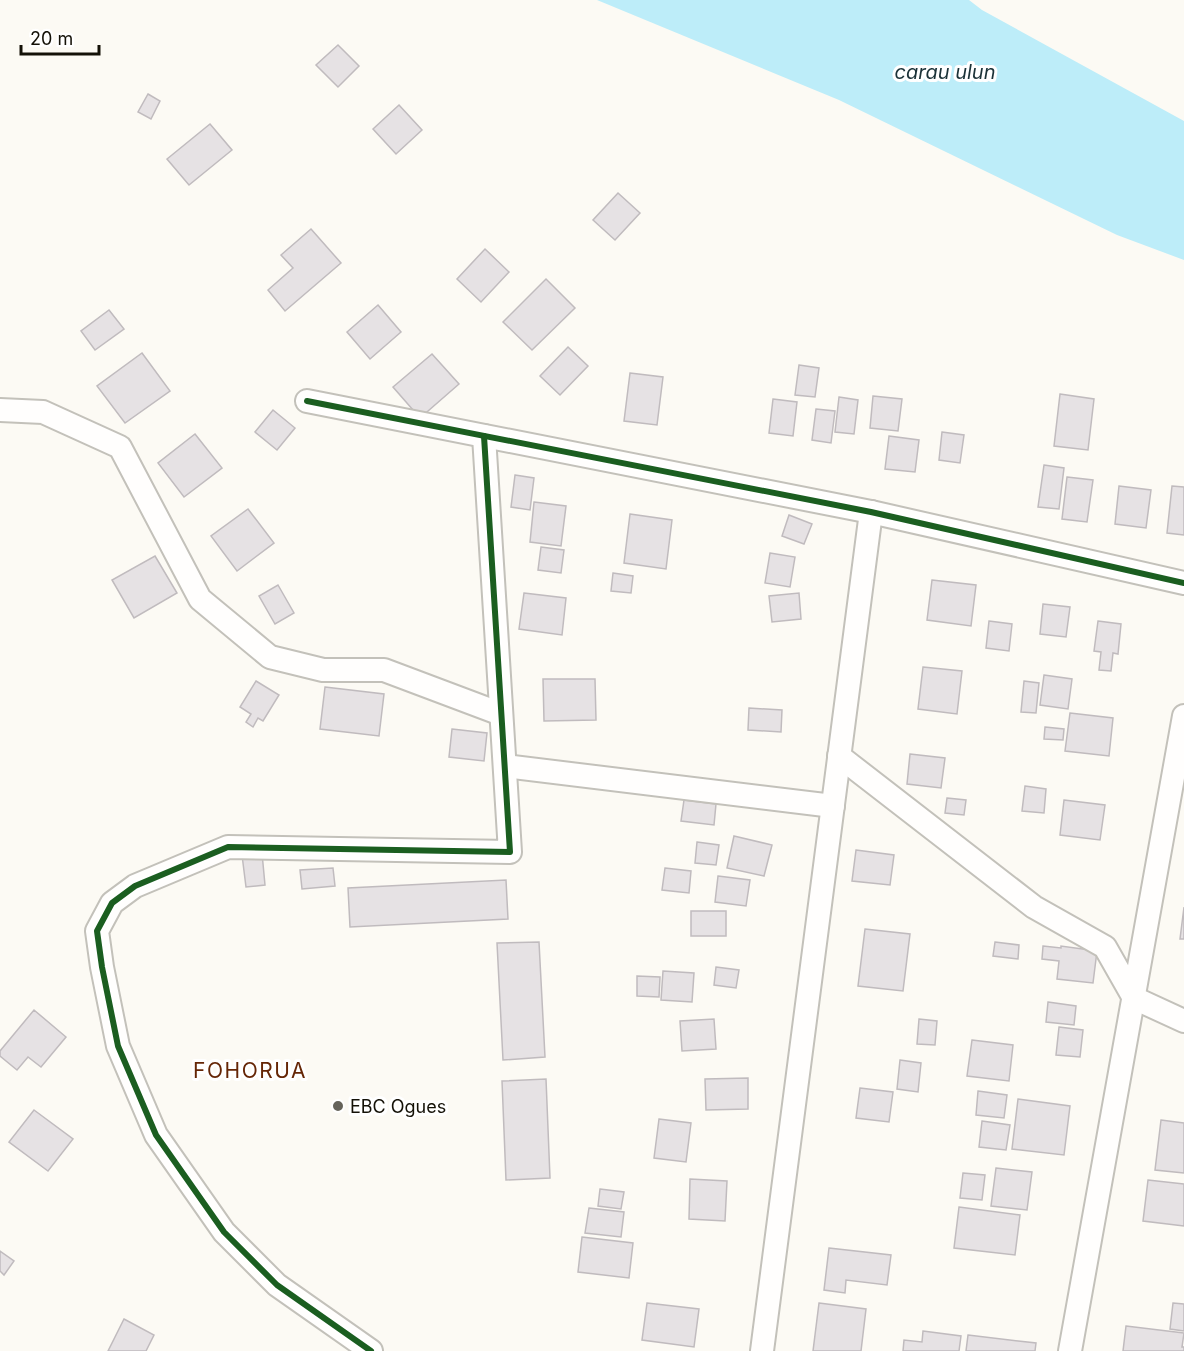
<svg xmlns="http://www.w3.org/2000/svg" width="1184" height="1351" font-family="Inter,sans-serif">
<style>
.water{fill:#bdedf9}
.building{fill:#e6e2e4;stroke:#c0bbbe;stroke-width:1.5}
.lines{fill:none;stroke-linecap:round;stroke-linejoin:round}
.minor-casing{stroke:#c3c1ba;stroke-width:26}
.minor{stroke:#fffefd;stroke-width:22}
.cycleway-casing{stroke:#fff;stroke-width:10}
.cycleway{stroke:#1b5e20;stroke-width:6}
.poi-dot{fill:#65635a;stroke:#fff;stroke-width:2}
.labels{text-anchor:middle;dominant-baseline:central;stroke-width:6;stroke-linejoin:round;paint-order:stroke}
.poi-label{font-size:18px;fill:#141107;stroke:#fff;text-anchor:start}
.water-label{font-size:20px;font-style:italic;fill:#1b3238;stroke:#fff}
.quarter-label{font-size:21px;letter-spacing:1.5px;fill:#652606;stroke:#fff}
</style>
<rect width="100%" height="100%" fill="#fcfaf4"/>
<path class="water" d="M597,0H969L982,10L1184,121V260L1117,235L839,100Z"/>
<g class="building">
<path d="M338,45L359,66L338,87L316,65Z"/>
<path d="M148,94L160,101L151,119L138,112Z"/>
<path d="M399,105L422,130L396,154L373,129Z"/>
<path d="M210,124L232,150L189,185L167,159Z"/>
<path d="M618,193L640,213L615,240L593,220Z"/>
<path d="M311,229L341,263L285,311L268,290L293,268L281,255Z"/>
<path d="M485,249L509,272L481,302L457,279Z"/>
<path d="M546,279L575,308L532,350L503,322Z"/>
<path d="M378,305L401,332L370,359L347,332Z"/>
<path d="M109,310L124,329L95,350L81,331Z"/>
<path d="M568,347L588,366L560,395L540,376Z"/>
<path d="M142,353L170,391L125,423L97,386Z"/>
<path d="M432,354L459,384L420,418L393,387Z"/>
<path d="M799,365L819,368L815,397L795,395Z"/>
<path d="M630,373L663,377L657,425L624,421Z"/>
<path d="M1060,394L1094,399L1088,450L1054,446Z"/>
<path d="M873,396L902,399L898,431L870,428Z"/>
<path d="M839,397L858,400L854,434L835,432Z"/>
<path d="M773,399L797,402L793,436L769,433Z"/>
<path d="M816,409L835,411L831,443L812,440Z"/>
<path d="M273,410L295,428L277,450L255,432Z"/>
<path d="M942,432L964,435L960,463L939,460Z"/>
<path d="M195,434L222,468L184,497L158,463Z"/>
<path d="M889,436L919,440L915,472L885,469Z"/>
<path d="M1044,465L1064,468L1059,509L1038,507Z"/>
<path d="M515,475L534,478L530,510L511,507Z"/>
<path d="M1067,477L1093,480L1087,522L1062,519Z"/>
<path d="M1119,486L1151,490L1146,528L1115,524Z"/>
<path d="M1172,486L1184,487V535L1167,533Z"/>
<path d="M534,502L566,506L561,546L530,542Z"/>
<path d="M248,509L274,543L237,571L211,536Z"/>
<path d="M630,514L672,520L666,569L624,563Z"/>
<path d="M789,515L812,524L804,544L782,536Z"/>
<path d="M541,547L564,550L561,573L538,570Z"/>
<path d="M770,553L795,557L790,587L765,583Z"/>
<path d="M155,556L177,593L134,618L112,580Z"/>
<path d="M613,573L633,576L631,593L611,591Z"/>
<path d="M932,580L976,585L971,626L927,620Z"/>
<path d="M278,585L294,613L275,624L259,596Z"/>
<path d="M524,593L566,598L562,635L519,629Z"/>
<path d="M799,593L801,619L772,622L769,596Z"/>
<path d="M1043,604L1070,607L1066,637L1040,634Z"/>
<path d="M989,621L1012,624L1009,651L986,648Z"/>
<path d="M1098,621L1121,624L1118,654L1113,653L1111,671L1099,670L1101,652L1094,651Z"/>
<path d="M923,667L962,671L957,714L918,709Z"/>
<path d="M1044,675L1072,679L1068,709L1040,705Z"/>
<path d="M543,679H595L596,720L544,721Z"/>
<path d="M256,681L279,695L263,721L258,718L253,727L246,722L251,714L240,707Z"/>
<path d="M1024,681L1039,683L1036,713L1021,712Z"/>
<path d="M325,687L384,694L379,736L320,729Z"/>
<path d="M749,708L782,710L781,732L748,730Z"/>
<path d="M1070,713L1113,718L1109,756L1065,751Z"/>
<path d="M1045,727L1064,729L1063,740L1044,739Z"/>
<path d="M452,729L487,733L484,761L449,757Z"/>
<path d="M910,754L945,758L941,788L907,784Z"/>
<path d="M1025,786L1046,789L1044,813L1022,811Z"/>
<path d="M947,798L966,800L964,815L945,813Z"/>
<path d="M684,800L716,804L714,825L681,821Z"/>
<path d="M1064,800L1105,805L1100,840L1060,835Z"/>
<path d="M734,836L772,845L764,876L727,868Z"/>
<path d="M697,842L719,845L716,865L695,863Z"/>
<path d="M856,850L894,855L890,885L852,881Z"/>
<path d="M262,853L265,885L246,887L242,855Z"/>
<path d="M333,868L335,886L302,889L300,870Z"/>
<path d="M665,868L691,871L689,893L662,890Z"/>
<path d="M718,876L750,880L746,906L715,902Z"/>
<path d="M506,880L508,919L350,927L348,888Z"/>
<path d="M1184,907V939H1180Z"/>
<rect x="691" y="911" width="35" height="25"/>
<path d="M865,929L910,934L903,991L858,986Z"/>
<path d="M539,942L545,1057L503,1060L497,943Z"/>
<path d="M995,942L1019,945L1018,959L993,956Z"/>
<path d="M1043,946L1061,948V946L1097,951L1093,983L1057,979L1059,961L1042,959Z"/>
<path d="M716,967L739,970L736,988L714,985Z"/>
<path d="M663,971L694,973L692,1002L661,1000Z"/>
<path d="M637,976L660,977L659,997L637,996Z"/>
<path d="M1048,1002L1076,1006L1074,1025L1046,1022Z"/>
<path d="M34,1010L66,1037L41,1067L28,1057L17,1070L0,1056V1051Z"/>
<path d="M714,1019L716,1049L682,1051L680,1021Z"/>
<path d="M919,1019L937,1021L935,1045L917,1044Z"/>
<path d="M1059,1027L1083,1030L1080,1057L1056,1055Z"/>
<path d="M972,1040L1013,1045L1009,1081L967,1076Z"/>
<path d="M900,1060L921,1063L918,1092L897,1089Z"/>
<path d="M748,1078V1109L706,1110L705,1079Z"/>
<path d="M546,1079L550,1178L506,1180L502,1081Z"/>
<path d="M860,1088L893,1092L889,1122L856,1118Z"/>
<path d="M978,1091L1007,1095L1004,1118L976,1115Z"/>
<path d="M1018,1099L1070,1106L1064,1155L1012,1149Z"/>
<path d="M34,1110L73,1139L48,1171L9,1142Z"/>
<path d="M659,1119L691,1123L686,1162L654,1158Z"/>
<path d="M1161,1120L1184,1123V1173L1155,1170Z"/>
<path d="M982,1121L1010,1125L1006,1150L979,1147Z"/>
<path d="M996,1168L1032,1172L1027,1210L991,1206Z"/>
<path d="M963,1173L985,1175L982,1200L960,1198Z"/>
<path d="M690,1179L727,1181L725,1221L689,1219Z"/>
<path d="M1148,1180L1184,1184V1226L1143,1221Z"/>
<path d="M600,1189L624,1192L621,1209L598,1206Z"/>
<path d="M959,1207L1020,1215L1015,1255L954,1248Z"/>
<path d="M589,1208L624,1212L621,1237L585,1233Z"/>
<path d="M582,1237L633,1243L629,1278L578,1272Z"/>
<path d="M829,1248L891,1255L887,1285L846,1280L845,1293L824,1290Z"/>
<path d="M0,1251L14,1261L4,1275L0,1271Z"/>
<path d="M647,1303L699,1309L694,1347L642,1340Z"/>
<path d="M819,1303L866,1309L861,1351H813Z"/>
<path d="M1173,1303L1184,1304V1331L1170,1329Z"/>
<path d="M124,1319L154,1335L146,1351H108Z"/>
<path d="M1126,1326L1184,1333L1182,1347H1184V1351H1123Z"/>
<path d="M923,1331L961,1336L959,1351H903L904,1340L922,1342Z"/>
<path d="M968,1335L1036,1343L1035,1351H966Z"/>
</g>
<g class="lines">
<defs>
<g id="minor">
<path d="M307,401L871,512L1184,583"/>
<path d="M0,410L43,412L120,447L200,599L270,657L323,670H384L501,714"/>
<path d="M839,756L1034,907L1105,947L1134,998L1184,1021"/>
<path d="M505,766L833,806"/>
<path d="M371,1351L277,1285L224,1232L156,1135L118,1046L102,967L97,931L112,903L135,886L228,847L510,852L484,436"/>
<path d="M762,1351L871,512"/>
<path d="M1070,1351L1184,716"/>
</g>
</defs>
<use href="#minor" class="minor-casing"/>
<use href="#minor" class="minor"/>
<defs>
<g id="cycleway">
<path d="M307,401L871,512L1184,583"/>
<path d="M371,1351L277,1285L224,1232L156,1135L118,1046L102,967L97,931L112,903L135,886L228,847L510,852L484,436"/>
</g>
</defs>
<use href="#cycleway" class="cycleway-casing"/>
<use href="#cycleway" class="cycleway"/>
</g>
<circle class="poi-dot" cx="338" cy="1106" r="6"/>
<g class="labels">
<g class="poi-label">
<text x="350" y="1106">EBC Ogues</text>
</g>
<g class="water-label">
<text x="945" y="72">carau ulun</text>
</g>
<g class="quarter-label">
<text x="250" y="1070">FOHORUA</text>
</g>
</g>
<path d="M21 45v9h78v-9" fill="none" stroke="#141107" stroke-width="3"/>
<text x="30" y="45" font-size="18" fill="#141107" stroke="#ffffff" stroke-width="4.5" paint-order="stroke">20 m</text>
</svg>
